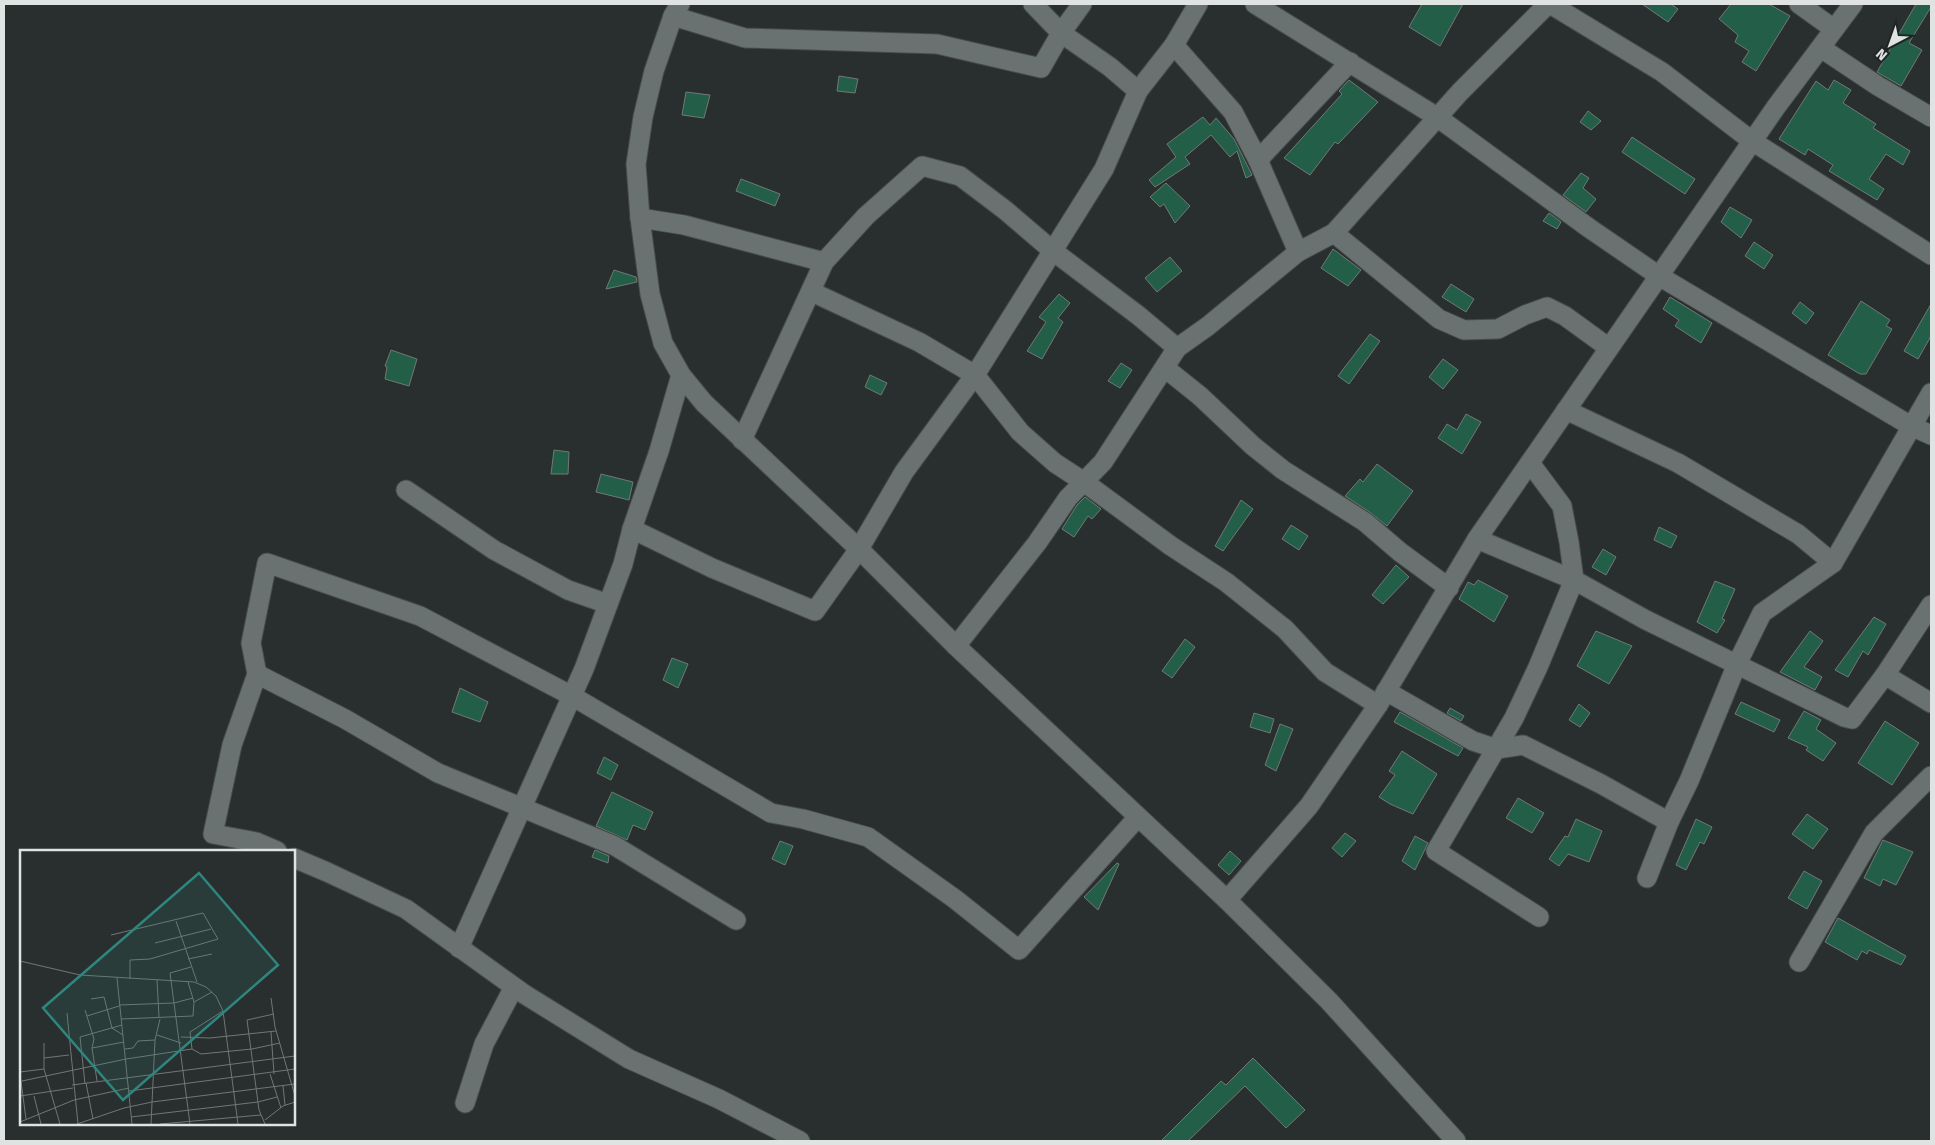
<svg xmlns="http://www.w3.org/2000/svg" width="1935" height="1145" font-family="'Fira Sans',sans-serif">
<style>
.building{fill:#235e48;stroke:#727875}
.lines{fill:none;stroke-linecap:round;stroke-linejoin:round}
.minor-casing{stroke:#474c4b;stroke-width:21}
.minor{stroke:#6a7271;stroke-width:19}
.inset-road{fill:none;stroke:#717776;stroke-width:1}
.view{fill:#2e867f;fill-opacity:0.15;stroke:#2e867f;stroke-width:2.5}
.inset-edge{fill:none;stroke:#dfe3e2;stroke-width:2.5}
</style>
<rect width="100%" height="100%" fill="#282f2e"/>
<g class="building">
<path d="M1422,4H1463L1440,46L1409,27Z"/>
<path d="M1642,4H1671L1678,9L1668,22Z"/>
<path d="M1731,4H1769L1790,16L1756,71L1742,62L1749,51L1735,42L1738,35L1719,19Z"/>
<path d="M1916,4H1931V7L1909,43L1922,50L1901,86L1877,72Z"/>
<path d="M839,76L858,79L855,93L837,91Z"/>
<path d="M1349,80L1378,102L1338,144L1335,142L1310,175L1284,158L1342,94L1339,91Z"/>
<path d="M1834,80L1851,90L1843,103L1876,124L1873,128L1910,151L1903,165L1886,154L1869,179L1884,189L1877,200L1829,171L1833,165L1808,149L1805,155L1779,139L1816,81L1828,90Z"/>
<path d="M686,92L710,95L704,118L682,115Z"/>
<path d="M1588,111L1601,121L1591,130L1580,122Z"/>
<path d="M1203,117L1210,125L1216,118L1234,139L1252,175L1246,178L1237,151L1230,157L1211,135L1185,157L1190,164L1155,187L1149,180L1176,157L1167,144Z"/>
<path d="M1632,137L1695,179L1685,194L1622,152Z"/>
<path d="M1581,173L1589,178L1583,188L1596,199L1586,212L1563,195Z"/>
<path d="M741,179L780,194L775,206L736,191Z"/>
<path d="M1166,183L1190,206L1175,223L1164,204L1160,207L1150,197Z"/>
<path d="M1730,207L1752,220L1741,238L1721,222Z"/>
<path d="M1549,213L1561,222L1557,229L1543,221Z"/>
<path d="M1754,242L1773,255L1764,269L1745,256Z"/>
<path d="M1333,249L1361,270L1348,286L1321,268Z"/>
<path d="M1170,257L1182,271L1157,292L1145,278Z"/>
<path d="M614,270L636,277L637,282L606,289Z"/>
<path d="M1451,284L1474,299L1466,312L1442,297Z"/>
<path d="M1059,294L1070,303L1058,318L1063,322L1042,359L1027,351L1046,322L1039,317Z"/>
<path d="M1670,297L1712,323L1701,343L1675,326L1679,320L1663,309Z"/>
<path d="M1861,301L1890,320L1886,326L1892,329L1866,374H1860L1828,355Z"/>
<path d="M1800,302L1814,313L1806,324L1792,313Z"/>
<path d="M1931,304V336L1918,359L1904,351Z"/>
<path d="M1370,334L1380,341L1349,384L1338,376Z"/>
<path d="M391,350L417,359L409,386L385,379L387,367L385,366Z"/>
<path d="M1443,359L1458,370L1443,389L1429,377Z"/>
<path d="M1121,363L1132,370L1120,388L1108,381Z"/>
<path d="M870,375L887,383L881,395L865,387Z"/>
<path d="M1466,414L1481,422L1462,454L1438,438L1447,424L1457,430Z"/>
<path d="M554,450L569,452L568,474H551Z"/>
<path d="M1377,464L1413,491L1387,526L1371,513L1345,496L1360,479L1363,482Z"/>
<path d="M601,474L633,482L629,500L596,492Z"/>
<path d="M1085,497L1101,509L1092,519L1088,516L1074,537L1062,529L1077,505Z"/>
<path d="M1241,500L1253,509L1223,551L1215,546Z"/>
<path d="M1291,525L1308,536L1299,550L1282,539Z"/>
<path d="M1659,527L1677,536L1671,548L1654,540Z"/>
<path d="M1603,549L1616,557L1606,575L1592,567Z"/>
<path d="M1396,565L1409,577L1383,604L1372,595Z"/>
<path d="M1478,580L1508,596L1494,622L1459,599L1468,582L1474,585Z"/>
<path d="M1715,581L1735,589L1722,619L1725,620L1717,633L1697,622Z"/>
<path d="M1874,617L1886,624L1868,655L1863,651L1848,677L1835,670Z"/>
<path d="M1596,631L1632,646L1609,684L1577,666Z"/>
<path d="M1810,631L1823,641L1804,667L1822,677L1815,690L1780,672Z"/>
<path d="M1185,639L1195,647L1172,678L1162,671Z"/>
<path d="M672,658L688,664L678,688L663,680Z"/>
<path d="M460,688L488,702L480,722L452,712Z"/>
<path d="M1741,702L1780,720L1774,732L1735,714Z"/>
<path d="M1579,704L1590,713L1580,727L1569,720Z"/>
<path d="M1450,708L1464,716L1461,721L1447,713Z"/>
<path d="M1804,711L1821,720L1816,729L1836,743L1823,761L1806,750L1808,747L1788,738Z"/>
<path d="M1400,712L1463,748L1458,756L1394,722Z"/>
<path d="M1254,713L1274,719L1270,733L1250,727Z"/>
<path d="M1885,721L1919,743L1892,785L1858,763Z"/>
<path d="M1280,724L1293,729L1276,771L1265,765Z"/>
<path d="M1402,751L1437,774L1413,814L1390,804L1379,797L1395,775L1389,771Z"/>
<path d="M604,757L618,765L611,780L597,773Z"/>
<path d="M612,792L653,812L645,830L633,825L627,840L596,826Z"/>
<path d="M1518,798L1544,813L1532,833L1506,818Z"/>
<path d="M1807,814L1828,829L1813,849L1792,834Z"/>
<path d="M1576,819L1602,831L1589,862L1568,854L1559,866L1549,859L1565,836L1568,837Z"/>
<path d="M1696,819L1712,827L1704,844L1700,842L1686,870L1676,865Z"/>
<path d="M1345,833L1356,841L1342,857L1332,848Z"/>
<path d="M1415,836L1428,843L1415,870L1402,861Z"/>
<path d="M1883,840L1913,852L1896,885L1883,879L1880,886L1864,878Z"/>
<path d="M780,841L793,846L785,865L772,859Z"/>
<path d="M595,850L609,856L608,863L592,857Z"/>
<path d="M1230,851L1241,861L1229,875L1218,865Z"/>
<path d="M1117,863L1119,864L1098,910L1084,897Z"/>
<path d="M1804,871L1822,881L1807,909L1788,898Z"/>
<path d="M1838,918L1906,956L1901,965L1869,950L1867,954L1862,951L1857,960L1825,942Z"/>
<path d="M1253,1058L1305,1110L1286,1128L1245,1086L1188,1141H1161L1221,1081L1226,1085Z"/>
</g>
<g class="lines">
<defs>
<g id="minor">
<path d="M680,4L673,16L654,71L643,117L636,164L640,218L650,294L663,343L681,375L704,403L859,549L956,646L1227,900L1329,1001L1456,1141"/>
<path d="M1033,4L1061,33L1110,67L1138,91"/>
<path d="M1255,4L1437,117L1589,228L1659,276L1911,426L1931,435"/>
<path d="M1550,4L1662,72L1752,141L1931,255"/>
<path d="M1799,4L1834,29"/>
<path d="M673,16L745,38L937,44L1041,68L1061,33L1082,4"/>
<path d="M1174,45L1233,112L1258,160L1298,252"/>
<path d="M1821,48L1878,86L1931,117"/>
<path d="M1258,160L1350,62"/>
<path d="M640,218L684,225L824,262"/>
<path d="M1334,233L1439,319L1464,330L1498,329L1525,315L1547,307L1565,316L1609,348"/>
<path d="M812,292L919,342L975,375L1020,432L1055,463L1084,482L1171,546L1226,582L1285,629L1325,672L1378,705"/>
<path d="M1177,348L1208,326L1298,252L1334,233L1460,92L1548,4"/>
<path d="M1165,368L1200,396L1253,446L1283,470L1365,522L1400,552L1449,588"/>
<path d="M1566,410L1678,463L1798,534L1833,563"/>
<path d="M742,440L824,262L866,216L922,166L960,176L1005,210L1053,251L1139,316L1177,348L1103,462L1068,498L1037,543L956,646"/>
<path d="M1530,463L1562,506L1569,542L1574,580L1538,667L1514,718L1436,851L1539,917"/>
<path d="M406,490L494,550L568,590L608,604"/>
<path d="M632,529L712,568L815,611L859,549L904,472L975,375L1104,169L1138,91L1174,45L1198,4"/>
<path d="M1477,539L1574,580L1646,620L1844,717L1852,719L1885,675L1931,605"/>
<path d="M257,674L345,719L438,773L615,846L736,920"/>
<path d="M1885,675L1931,703"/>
<path d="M1386,691L1473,741L1497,749L1523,745L1601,784L1669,822"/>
<path d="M277,851L256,842L213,834L232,745L257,674L251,643L267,563L420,616L572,696L771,813L803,819L868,837L955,899L1019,950L1138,817"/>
<path d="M294,858L327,872L406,909L524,994L629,1059L719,1099L800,1141"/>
<path d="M1647,878L1669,822L1689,781L1737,664L1762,613L1833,563L1931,393"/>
<path d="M1227,900L1309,806L1378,705L1477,539L1776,107L1853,4"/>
<path d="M459,948L584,669L623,564L632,529L659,451L681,375"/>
<path d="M1799,962L1874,833L1931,776"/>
<path d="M465,1103L484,1044L514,987"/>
</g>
</defs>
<use href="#minor" class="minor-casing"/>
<use href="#minor" class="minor"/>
</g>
<g transform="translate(20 850)">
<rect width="275" height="275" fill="#282f2e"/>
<path class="inset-road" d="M156,71L177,132M91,85L183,63L198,89L130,109L110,110V129M135,93L191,79M168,109L192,104M0,111L60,125L174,132L186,137L196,146L203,161L218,274M97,128L112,274M137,130L139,167M251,148L255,177L275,246M71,149L84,147L92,178L103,185M174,152L192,142M99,155L154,153L173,148M65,160L74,189L72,198L77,231M47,163L58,274M67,166L99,156M101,169L173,166L174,152L168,132M251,182L254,224M137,185L161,193M161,187L190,188L256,181M24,193V219L40,274M72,198L104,192M105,199L113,198L118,191L135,190M172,199L170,182L203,161M24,208L49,205M0,222L24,219M0,224L6,269M250,224L261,258M2,231L106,209L172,199L181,204L232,199L260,193M66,233L73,269M65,234L60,187L102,175M52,235L275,206M263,236L265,255M109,241L275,219M0,246L53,238M14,246L21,274M111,267L238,252L257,247M245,270L263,256L275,252M0,272L54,250L109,238M57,274L104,258L132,252L275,234M131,274L135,190L140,169M140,274L241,265M170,274L150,123L171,117M245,274L239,260L227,170L254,164"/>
<path class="view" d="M179,23L258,115L103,250L23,158Z"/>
<rect width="275" height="275" class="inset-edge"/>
</g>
<rect width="1935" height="1145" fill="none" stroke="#dfe3e2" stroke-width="10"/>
<g transform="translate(1890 45) rotate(221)" stroke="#1f2524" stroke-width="4" paint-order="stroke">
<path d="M0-4L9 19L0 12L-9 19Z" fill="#dfe3e2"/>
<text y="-8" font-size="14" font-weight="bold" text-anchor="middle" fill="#dfe3e2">N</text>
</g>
</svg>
